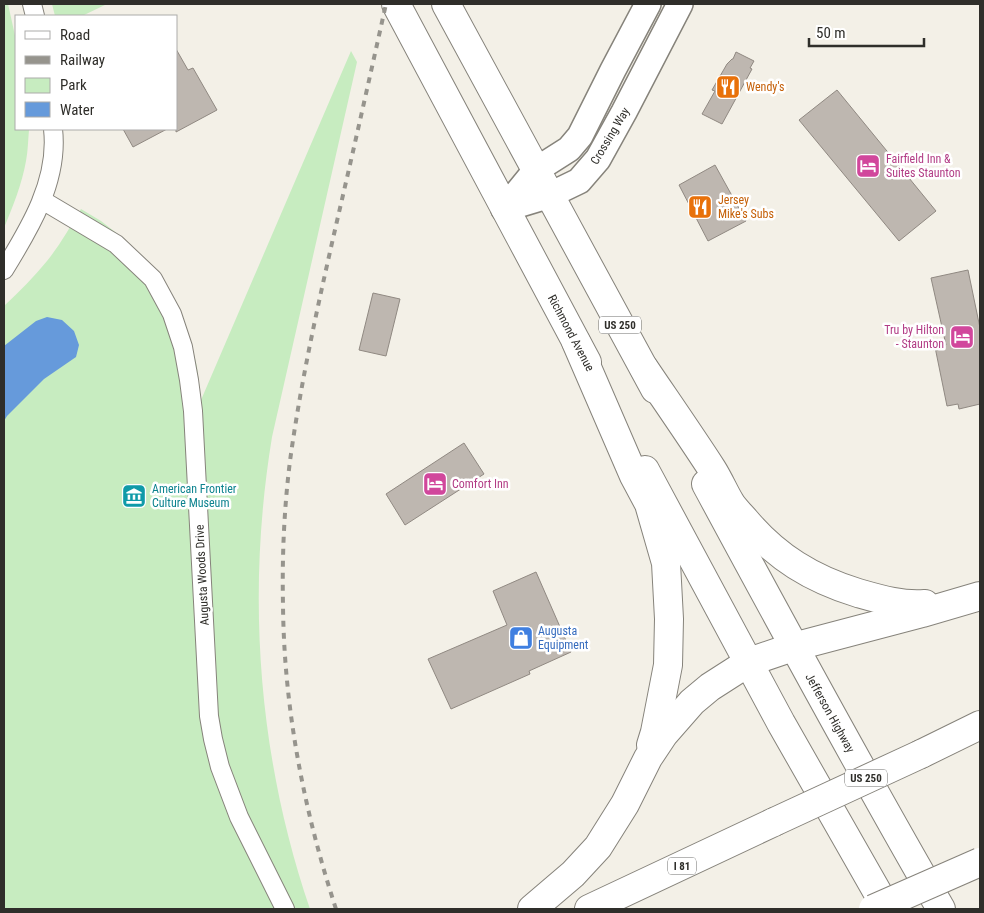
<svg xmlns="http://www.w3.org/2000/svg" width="984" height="913" font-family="'Roboto Condensed',sans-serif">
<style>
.green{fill:#c7ecc0}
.water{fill:#669adb}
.building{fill:#beb7b0;stroke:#908982}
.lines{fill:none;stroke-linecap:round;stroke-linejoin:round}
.street-casing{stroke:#86837b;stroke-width:20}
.secondary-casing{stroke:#86837b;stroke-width:28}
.primary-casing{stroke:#86837b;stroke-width:30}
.highway-casing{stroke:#86837b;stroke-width:30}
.street{stroke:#fff;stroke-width:18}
.secondary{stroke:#fff;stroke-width:25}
.primary{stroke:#fff;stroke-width:28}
.highway{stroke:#fff;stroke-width:28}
.rail{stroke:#96948d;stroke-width:4;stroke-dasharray:6 6;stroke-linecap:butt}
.highway-bridge-casing{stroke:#86837b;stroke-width:30;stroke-linecap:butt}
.highway-bridge{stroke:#fff;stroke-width:28}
.labels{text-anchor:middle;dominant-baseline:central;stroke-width:5;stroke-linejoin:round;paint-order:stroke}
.shield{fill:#fff;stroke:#6d6d6a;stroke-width:1}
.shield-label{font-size:11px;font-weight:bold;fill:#2f2e2a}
.food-label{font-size:12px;fill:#c56008;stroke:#fff;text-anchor:start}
.street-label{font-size:12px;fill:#2f2e2a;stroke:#fff}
.hotel-label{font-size:12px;fill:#b23c85;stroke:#fff;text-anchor:start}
.culture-label{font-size:12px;fill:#0d838f;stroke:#fff;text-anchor:start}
.shop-label{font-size:12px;fill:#366cbe;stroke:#fff;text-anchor:start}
</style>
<rect width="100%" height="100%" fill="#f3f0e7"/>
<g class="green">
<path d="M4,4H8L16,40V129H29V130C28,140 28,151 26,161C22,184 13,206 4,228Z"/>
<path d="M52,4H107L82,16H55Z"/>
<path d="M351,51L357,62L272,437C246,595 258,757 310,909H4V306C19,292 34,277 47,261C60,245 70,227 81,209L101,221L119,235L132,247L146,262L180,314L191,342L197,367L201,400Z"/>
</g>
<path class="water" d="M47,317L62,320L74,331L79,345L76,357L44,379L7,416L4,421V346L36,321Z"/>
<g class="building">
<path d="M176,49L188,70L193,68L217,110L176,132Z"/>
<path d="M736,52L754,61L750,68L752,69L722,124L702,114L715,91L712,90L727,64L732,59H733Z"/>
<path d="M837,90L936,211L899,241L799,120Z"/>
<path d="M123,129H167L133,147Z"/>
<path d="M715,165L746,221L708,241L679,185Z"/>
<path d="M968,270L980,328V404L959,409L958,404L947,406L935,347L946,345L931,278Z"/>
<path d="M373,293L400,299L386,356L359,350Z"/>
<path d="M464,443L484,474L405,525L386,494Z"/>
<path d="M536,572L571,652L529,671L530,674L451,709L428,659L507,625L493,591Z"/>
</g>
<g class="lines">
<defs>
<g id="street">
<path d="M32,4L35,16"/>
<path d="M42,200L116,244L153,279L172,314L183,347L189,380L193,411L209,716L213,739L220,767L239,817L285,909"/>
<path d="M4,270C30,228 59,180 53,129"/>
</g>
<g id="secondary">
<path d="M504,209L550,195L579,181L598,159L624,112L680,4"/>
<path d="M504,209L536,170L569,149L580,136L613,70L648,4"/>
</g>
<g id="primary">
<path d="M396,4L587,362"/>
<path d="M446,4L655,389"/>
<path d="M645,470L781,723L887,909"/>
<path d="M706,484C783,627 860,769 941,909"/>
</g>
<g id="highway">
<path d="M576,342L634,476L649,504L666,563L669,619L668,665L655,732L651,745"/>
<path d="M644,368C667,402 690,435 712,469C719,480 724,492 730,502C734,509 740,514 745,520C776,557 812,579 858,593C879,599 902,606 925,604"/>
<path d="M921,754L980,725"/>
<path d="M532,909L573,874L598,847L625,804L648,758L664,734L692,702L710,687L749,662L793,647L922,613L980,596"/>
<path d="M589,909L774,822"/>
</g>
</defs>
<use href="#street" class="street-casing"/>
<use href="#secondary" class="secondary-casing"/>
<use href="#primary" class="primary-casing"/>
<use href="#highway" class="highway-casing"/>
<use href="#street" class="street"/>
<use href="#secondary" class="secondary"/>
<use href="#primary" class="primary"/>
<use href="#highway" class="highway"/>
<path class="rail" d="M336,909C304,811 284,709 283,605C282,557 284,509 290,461C301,380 319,300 337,221C354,148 370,76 386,4"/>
<defs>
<g id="highway-bridge">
<path d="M774,822L921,754"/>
<path d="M873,909L980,862"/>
</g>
</defs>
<use href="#highway-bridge" class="highway-bridge-casing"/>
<use href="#highway-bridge" class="highway-bridge"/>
</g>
<defs>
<symbol id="restaurant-square" viewBox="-11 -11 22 22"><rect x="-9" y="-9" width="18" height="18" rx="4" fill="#e8710a" stroke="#fff"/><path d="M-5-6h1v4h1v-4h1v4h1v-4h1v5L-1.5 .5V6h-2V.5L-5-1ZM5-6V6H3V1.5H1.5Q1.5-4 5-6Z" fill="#fff"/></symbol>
<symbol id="hotel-square" viewBox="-11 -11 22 22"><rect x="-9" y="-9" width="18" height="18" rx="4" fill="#d1479c" stroke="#fff"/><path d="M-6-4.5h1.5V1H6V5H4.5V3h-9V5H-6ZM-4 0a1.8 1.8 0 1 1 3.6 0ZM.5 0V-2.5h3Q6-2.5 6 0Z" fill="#fff"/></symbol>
<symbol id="museum-square" viewBox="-11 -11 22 22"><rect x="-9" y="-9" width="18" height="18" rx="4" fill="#0f9aa8" stroke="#fff"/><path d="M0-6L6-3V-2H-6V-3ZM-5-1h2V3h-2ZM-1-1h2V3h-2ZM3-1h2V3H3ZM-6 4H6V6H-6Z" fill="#fff"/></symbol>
<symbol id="shop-square" viewBox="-11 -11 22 22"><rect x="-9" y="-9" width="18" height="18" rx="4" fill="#3f7fe0" stroke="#fff"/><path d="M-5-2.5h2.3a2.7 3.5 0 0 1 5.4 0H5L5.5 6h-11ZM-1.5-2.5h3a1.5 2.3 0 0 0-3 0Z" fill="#fff"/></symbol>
</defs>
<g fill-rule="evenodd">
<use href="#restaurant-square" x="714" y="73" width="28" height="28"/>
<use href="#hotel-square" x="854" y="152" width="28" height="28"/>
<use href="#restaurant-square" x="686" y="193" width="28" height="28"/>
<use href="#hotel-square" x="948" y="323" width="28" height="28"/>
<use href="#hotel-square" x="421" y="470" width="28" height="28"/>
<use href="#museum-square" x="120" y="482" width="28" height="28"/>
<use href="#shop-square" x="507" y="624" width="28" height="28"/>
</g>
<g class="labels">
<g class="shield">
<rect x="599" y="316.5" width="42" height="17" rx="4"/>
<rect x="845" y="769.5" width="42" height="17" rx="4"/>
<rect x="668" y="857.5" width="28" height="17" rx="4"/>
</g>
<g class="shield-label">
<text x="620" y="325">US 250</text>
<text x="866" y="778">US 250</text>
<text x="682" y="866">I 81</text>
</g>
<g class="food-label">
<text x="746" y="87">Wendy's</text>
<text x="718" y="200">Jersey<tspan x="718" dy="14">Mike's Subs</tspan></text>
</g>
<g class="street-label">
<text transform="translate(610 136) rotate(-59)">Crossing Way</text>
<text transform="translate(571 333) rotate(62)">Richmond Avenue</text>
<text transform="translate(202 575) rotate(-93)">Augusta Woods Drive</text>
<text transform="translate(830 713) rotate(61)">Jefferson Highway</text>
</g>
<g class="hotel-label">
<text x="886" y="159">Fairfield Inn &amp;<tspan x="886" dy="14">Suites Staunton</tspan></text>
<text x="944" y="330" text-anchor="end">Tru by Hilton<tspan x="944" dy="14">- Staunton</tspan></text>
<text x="452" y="484">Comfort Inn</text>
</g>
<g class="culture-label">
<text x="152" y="489">American Frontier<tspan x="152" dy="14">Culture Museum</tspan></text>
</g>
<g class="shop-label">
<text x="538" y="631">Augusta<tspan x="538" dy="14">Equipment</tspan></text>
</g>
</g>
<rect width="984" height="913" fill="none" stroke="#2f2e2a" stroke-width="10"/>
<rect x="15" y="15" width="162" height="115" fill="#ffffff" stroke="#acabaa"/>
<rect x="25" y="31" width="25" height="8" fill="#ffffff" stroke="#acabaa"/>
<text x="60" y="40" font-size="15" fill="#2f2e2a">Road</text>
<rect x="25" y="56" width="25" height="8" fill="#96948d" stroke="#acabaa"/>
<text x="60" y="65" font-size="15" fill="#2f2e2a">Railway</text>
<rect x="25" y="78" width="25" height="15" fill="#c7ecc0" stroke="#acabaa"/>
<text x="60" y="90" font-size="15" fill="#2f2e2a">Park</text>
<rect x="25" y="102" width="25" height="15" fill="#669adb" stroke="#acabaa"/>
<text x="60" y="115" font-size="15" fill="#2f2e2a">Water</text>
<path d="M809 38v8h115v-8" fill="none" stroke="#2f2e2a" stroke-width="2.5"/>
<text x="816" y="38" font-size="15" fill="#2f2e2a" stroke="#ffffff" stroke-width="4" paint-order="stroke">50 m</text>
</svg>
